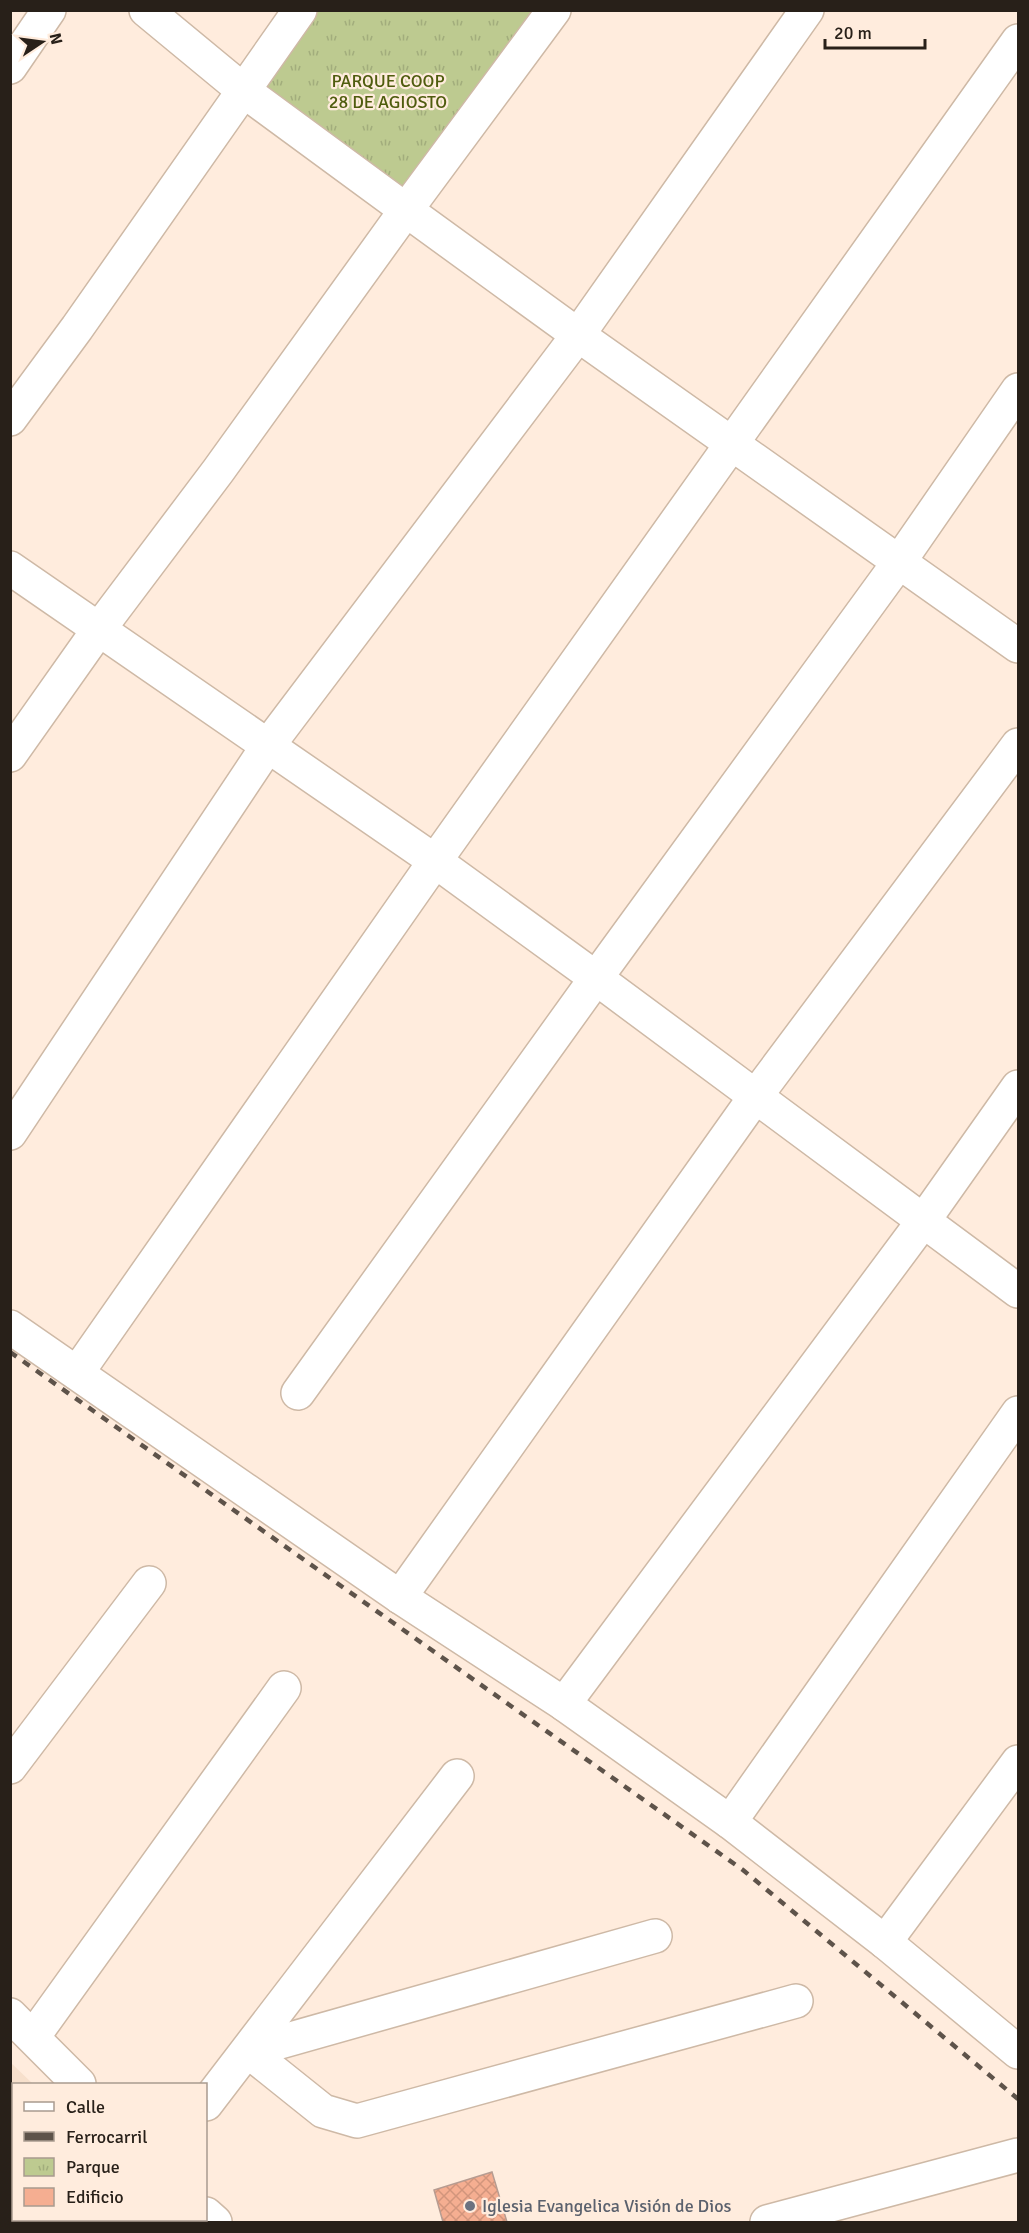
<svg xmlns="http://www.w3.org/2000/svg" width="1029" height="2233" font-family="Signika,sans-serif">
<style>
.built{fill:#f7e0cc}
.park{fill:url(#park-tufts)}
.building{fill:url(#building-cross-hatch);stroke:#b79c91;stroke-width:1.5}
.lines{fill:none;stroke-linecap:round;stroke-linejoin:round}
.minor-casing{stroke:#ceb9a6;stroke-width:36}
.minor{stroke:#fff;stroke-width:33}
.rail{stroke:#5e534a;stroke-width:4.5;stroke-dasharray:8 8;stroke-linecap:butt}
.worship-dot{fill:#6b7280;stroke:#ffecdd;stroke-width:2}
.labels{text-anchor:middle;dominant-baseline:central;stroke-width:4.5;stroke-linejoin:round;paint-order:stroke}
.park-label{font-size:18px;fill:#4f5c0e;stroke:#ffecdd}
.worship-label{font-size:18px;fill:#5b616d;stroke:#ffecdd;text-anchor:start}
</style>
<defs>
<pattern id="park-tufts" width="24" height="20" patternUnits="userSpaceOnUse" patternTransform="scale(1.5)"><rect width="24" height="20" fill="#bdca90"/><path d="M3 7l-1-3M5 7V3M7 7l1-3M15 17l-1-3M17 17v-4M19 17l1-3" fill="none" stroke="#a2ad7c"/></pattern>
<pattern id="building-cross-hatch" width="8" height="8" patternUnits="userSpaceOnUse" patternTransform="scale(1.5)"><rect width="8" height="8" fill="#f5ae91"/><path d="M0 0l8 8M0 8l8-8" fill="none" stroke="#d2957c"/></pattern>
</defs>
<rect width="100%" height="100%" fill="#ffecdd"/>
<path class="built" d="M10,2062L33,2084H14V2220H150V2222H11Z"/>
<path class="park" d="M302,11H551L407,206L248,88Z"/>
<path class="building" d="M492,2172L507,2222H443L434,2190Z"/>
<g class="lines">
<defs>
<g id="minor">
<path d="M146,10L244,91L406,210L578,335L1018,646"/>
<path d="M10,67L49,10"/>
<path d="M10,419L77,328L300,10"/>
<path d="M10,568L435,861L596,978L1018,1291"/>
<path d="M10,755L99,629L218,471L406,210L554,10"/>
<path d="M10,1133L267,747L578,335L807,10"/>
<path d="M10,1327L400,1597L564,1704L730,1822L885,1942L1018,2052"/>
<path d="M77,1373L435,861L1018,41"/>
<path d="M298,1393L596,978L899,562L1018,390"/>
<path d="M400,1597L755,1097L1018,745"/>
<path d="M564,1704L924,1220L1018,1087"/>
<path d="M10,1767L149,1583"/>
<path d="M730,1822L1018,1413"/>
<path d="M885,1942L1018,1762"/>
<path d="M10,2015L79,2084"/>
<path d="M33,2037L284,1688"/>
<path d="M248,2051L323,2111L357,2121L796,2001"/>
<path d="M248,2051L655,1936"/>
<path d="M206,2104L457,1776"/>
<path d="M206,2214L215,2222"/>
<path d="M767,2222L1018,2155"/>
</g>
</defs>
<use href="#minor" class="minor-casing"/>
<use href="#minor" class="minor"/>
<path class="rail" d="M10,1352L743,1870L1018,2099"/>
</g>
<circle class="worship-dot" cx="470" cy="2206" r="6"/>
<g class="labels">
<g class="park-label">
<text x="388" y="81">PARQUE COOP<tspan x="388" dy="21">28 DE AGIOSTO</tspan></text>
</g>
<g class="worship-label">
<text x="482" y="2206">Iglesia Evangelica Visión de Dios</text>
</g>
</g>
<rect width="1029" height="2233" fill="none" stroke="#282019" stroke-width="24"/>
<rect x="12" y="2083" width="195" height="138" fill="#ffecdd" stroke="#a99a8f" stroke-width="1.5"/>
<rect x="24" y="2102" width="30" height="9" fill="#ffffff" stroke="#a99a8f" stroke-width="1.5"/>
<text x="66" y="2113" font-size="18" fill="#282019">Calle</text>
<rect x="24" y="2132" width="30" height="9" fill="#5e534a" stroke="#a99a8f" stroke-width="1.5"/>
<text x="66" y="2143" font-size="18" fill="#282019">Ferrocarril</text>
<rect x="24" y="2158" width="30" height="18" fill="url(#park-tufts)" stroke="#a99a8f" stroke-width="1.5"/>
<text x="66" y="2173" font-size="18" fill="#282019">Parque</text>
<rect x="24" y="2188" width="30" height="18" fill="#f5ae91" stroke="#a99a8f" stroke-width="1.5"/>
<text x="66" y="2203" font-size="18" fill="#282019">Edificio</text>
<g transform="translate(42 42) rotate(77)" stroke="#ffecdd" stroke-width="4.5" paint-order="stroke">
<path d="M0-4.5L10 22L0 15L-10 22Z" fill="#282019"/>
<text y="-9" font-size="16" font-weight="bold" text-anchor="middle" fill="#282019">N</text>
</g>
<path d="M825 39v9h100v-9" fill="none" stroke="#282019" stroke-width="3"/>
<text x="834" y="39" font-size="18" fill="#282019" stroke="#ffecdd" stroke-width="4.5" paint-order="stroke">20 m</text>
</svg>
